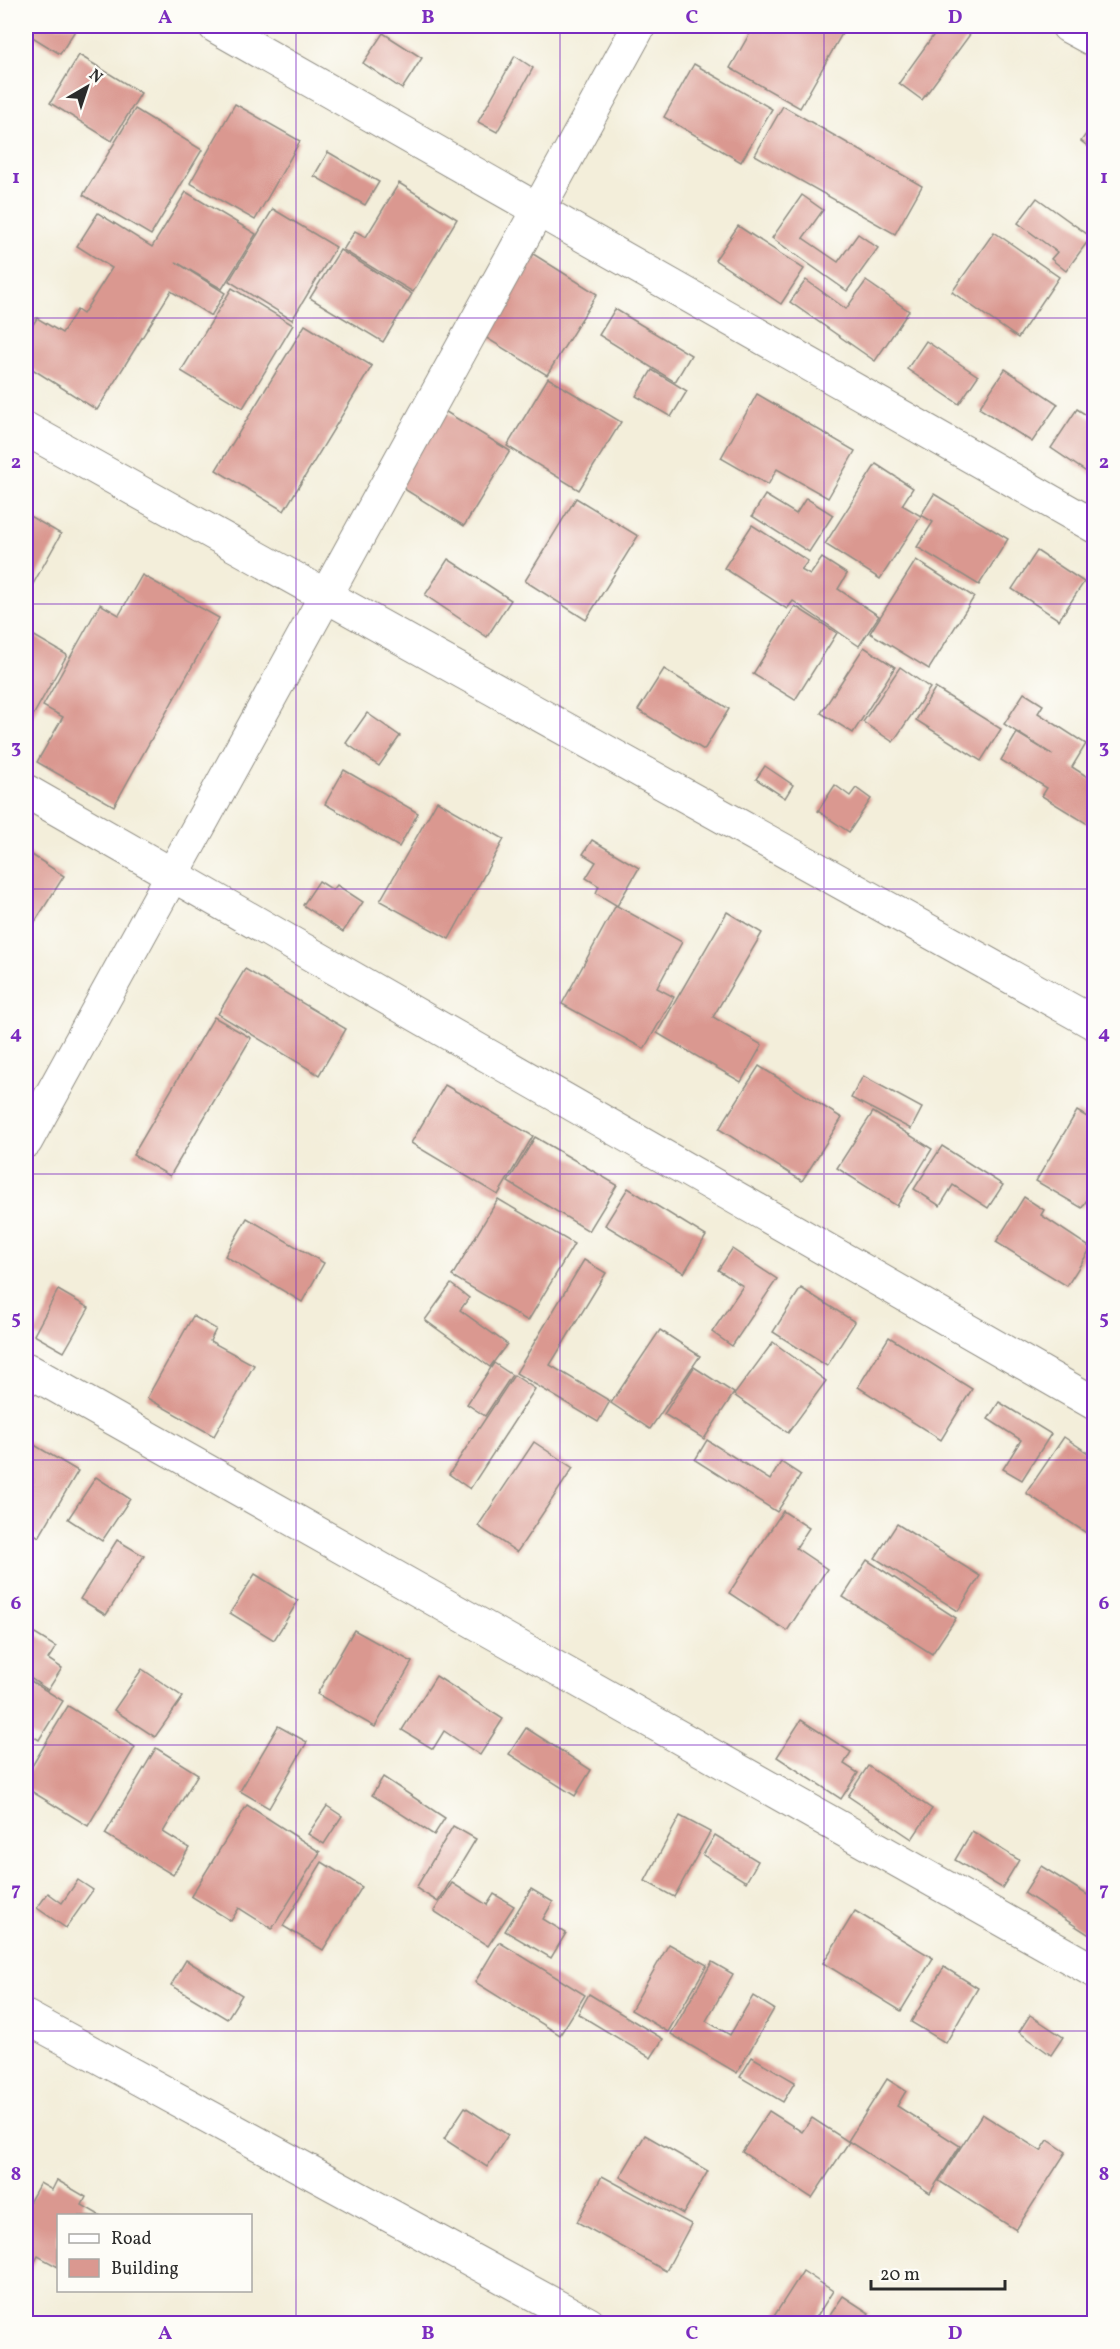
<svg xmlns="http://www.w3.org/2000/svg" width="1120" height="2349" font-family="Vollkorn,serif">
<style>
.building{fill:#da9890}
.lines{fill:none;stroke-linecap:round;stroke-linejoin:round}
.minor-casing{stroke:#8f8c82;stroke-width:35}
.minor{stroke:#fff;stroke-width:33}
.grid{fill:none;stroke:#7b2cbf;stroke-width:1.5;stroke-opacity:0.55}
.neatline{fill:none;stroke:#7b2cbf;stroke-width:2}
.grid-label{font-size:20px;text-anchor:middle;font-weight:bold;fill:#7b2cbf}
</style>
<rect width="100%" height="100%" fill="#fdfcf7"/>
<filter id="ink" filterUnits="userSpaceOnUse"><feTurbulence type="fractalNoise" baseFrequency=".0167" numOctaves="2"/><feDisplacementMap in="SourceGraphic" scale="12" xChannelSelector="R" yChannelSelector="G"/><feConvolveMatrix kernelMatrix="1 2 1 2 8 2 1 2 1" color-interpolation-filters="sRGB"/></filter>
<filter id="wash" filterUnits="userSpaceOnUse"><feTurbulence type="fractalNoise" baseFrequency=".008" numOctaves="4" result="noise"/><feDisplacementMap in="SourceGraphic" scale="24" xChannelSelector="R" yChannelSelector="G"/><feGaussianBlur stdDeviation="1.35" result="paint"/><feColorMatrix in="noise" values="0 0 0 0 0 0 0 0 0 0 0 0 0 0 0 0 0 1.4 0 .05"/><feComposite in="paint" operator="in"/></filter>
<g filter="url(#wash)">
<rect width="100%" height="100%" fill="#f3eeda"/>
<g id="blocks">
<g class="building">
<path d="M26,26H78L60,54L26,33Z"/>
<path d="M754,26H836L844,30L800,108L730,68Z"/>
<path d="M924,26H939L935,32Z"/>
<path d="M940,26H969L974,29L922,100L899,83Z"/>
<path d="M383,33L422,58L402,89L363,63Z"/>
<path d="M79,55L141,93L112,141L50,103Z"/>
<path d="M515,56L533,68L497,132L478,122Z"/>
<path d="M694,64L772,109L741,162L664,117Z"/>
<path d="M235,104L300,141L255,220L190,183Z"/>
<path d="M783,106L922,186L895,234L755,155Z"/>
<path d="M135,109L202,150L151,235L83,195Z"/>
<path d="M1094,123V151L1081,141Z"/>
<path d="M328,152L379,182L365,205L314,176Z"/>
<path d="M399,183L457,219L413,292L343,250L355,231L366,237Z"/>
<path d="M186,192L256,234L222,289L176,262L225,293L211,316L171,291L97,410L26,365V336L37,318L62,333L77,310L83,314L112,268L77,246L98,213L152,247Z"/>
<path d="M802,195L823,210L803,238L838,262L858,234L878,248L847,291L772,238Z"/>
<path d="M1037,198L1091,237L1066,271L1051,259L1057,252L1018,223Z"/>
<path d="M273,209L336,247L292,320L229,281Z"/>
<path d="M738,226L804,269L781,304L715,260Z"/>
<path d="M994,232L1059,277L1018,338L952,292Z"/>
<path d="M340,250L412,294L383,342L310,298Z"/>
<path d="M530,252L597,294L547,375L480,334Z"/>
<path d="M806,280L846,309L866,281L909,311L875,361L790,302Z"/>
<path d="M232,288L293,325L243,408L181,371Z"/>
<path d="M615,309L691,355L675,382L599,335Z"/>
<path d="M305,325L372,366L284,511L216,470Z"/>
<path d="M926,341L978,376L959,404L907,369Z"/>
<path d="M1005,369L1058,404L1032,442L979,408Z"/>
<path d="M652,370L687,391L671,417L636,396Z"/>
<path d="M548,378L621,422L579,490L507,446Z"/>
<path d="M757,394L855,451L828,498L777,469L768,485L721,458Z"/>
<path d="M438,407L510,451L464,526L393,482Z"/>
<path d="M1077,409L1094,420V477L1051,448Z"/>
<path d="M876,464L913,488L902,505L921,516L880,579L825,544Z"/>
<path d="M934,494L1008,539L979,585L917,547L933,522L921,515Z"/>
<path d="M765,495L796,514L806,498L833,515L809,552L752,516Z"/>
<path d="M576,498L638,536L586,620L525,581Z"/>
<path d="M26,514L61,534L33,584L26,580Z"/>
<path d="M752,525L808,561L801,570L810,575L822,558L847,574L838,589L879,616L859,646L793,601L787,609L724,568Z"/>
<path d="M1037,551L1084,582L1059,620L1012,589Z"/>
<path d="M448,559L511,600L487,637L425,595Z"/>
<path d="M916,560L974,597L929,669L870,633Z"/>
<path d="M142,575L219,618L114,806L37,762L63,717L43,706L100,604L119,615Z"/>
<path d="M795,606L837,633L795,700L753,674Z"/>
<path d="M26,631L67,655L26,728Z"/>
<path d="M864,647L895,667L853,733L821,713Z"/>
<path d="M900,667L930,688L893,742L863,722Z"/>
<path d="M664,669L729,709L704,750L638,710Z"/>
<path d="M935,688L1001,729L981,761L916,720Z"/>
<path d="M1024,693L1043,705L1038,713L1086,744L1072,767L1094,781V828L1042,796L1047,788L1001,760L1017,733L1053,755L1004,724Z"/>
<path d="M367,713L400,736L379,766L346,743Z"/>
<path d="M765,766L793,785L785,798L756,779Z"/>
<path d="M344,770L418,813L399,847L325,804Z"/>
<path d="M835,785L850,796L856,788L871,799L849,832L818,811Z"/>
<path d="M437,801L504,839L449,939L380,901Z"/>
<path d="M592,840L639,868L617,906L682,942L657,988L674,997L644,1049L562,1004L616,905L596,893L599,886L586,878L596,862L583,854Z"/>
<path d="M26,851L64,876L26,936Z"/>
<path d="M319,881L333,890L337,885L363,902L343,932L303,905Z"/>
<path d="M727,912L762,933L713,1017L762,1045L741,1082L657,1033Z"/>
<path d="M245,969L346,1029L319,1075L218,1014Z"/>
<path d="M214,1017L251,1038L170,1176L133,1155Z"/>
<path d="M759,1066L842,1118L802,1181L719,1129Z"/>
<path d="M863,1076L922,1108L911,1129L851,1098Z"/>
<path d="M445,1085L533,1136L498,1195L411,1143Z"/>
<path d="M1077,1111L1094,1121V1128L1088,1139L1094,1142V1188L1082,1208L1036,1181Z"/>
<path d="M873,1112L932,1149L897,1206L837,1168Z"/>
<path d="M535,1137L617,1185L589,1231L508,1182Z"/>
<path d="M942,1146L1003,1185L988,1208L953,1185L940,1206L914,1189Z"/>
<path d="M628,1188L706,1236L684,1273L605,1225Z"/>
<path d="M1024,1197L1044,1210L1041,1215L1091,1248L1067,1286L996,1242Z"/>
<path d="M498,1199L574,1244L528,1321L452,1276Z"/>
<path d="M247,1218L324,1263L302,1302L225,1256Z"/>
<path d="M732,1249L777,1279L732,1346L712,1332L743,1286L718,1270Z"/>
<path d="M584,1260L606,1273L550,1365L610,1401L598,1422L516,1373Z"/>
<path d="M451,1284L469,1298L460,1310L507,1344L490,1367L425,1320Z"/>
<path d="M801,1288L855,1322L827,1366L773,1332Z"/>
<path d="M58,1290L89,1308L64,1352L34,1335Z"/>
<path d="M193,1316L216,1329L210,1341L254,1365L214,1436L147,1398Z"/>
<path d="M660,1330L700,1356L650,1429L611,1403Z"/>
<path d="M889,1337L972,1389L941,1440L858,1387Z"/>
<path d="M773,1342L826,1381L788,1433L734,1395Z"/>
<path d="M494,1363L512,1375L485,1416L467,1404Z"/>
<path d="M694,1367L734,1393L704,1439L664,1414Z"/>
<path d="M514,1375L535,1389L470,1489L449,1474Z"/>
<path d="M999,1402L1051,1434L1022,1480L1003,1469L1021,1440L988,1419Z"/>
<path d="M1064,1437L1094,1457V1538L1026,1493Z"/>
<path d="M26,1440L78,1471L39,1537L26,1529Z"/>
<path d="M707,1440L770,1480L781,1462L801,1475L777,1512L695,1460Z"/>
<path d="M534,1442L573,1468L517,1552L478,1526Z"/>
<path d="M96,1477L130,1499L102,1541L68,1519Z"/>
<path d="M783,1511L809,1528L796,1548L827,1569L787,1631L729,1593Z"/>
<path d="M897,1524L980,1576L958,1611L875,1558Z"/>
<path d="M117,1540L144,1556L106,1615L80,1599Z"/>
<path d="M867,1560L956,1618L932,1654L843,1597Z"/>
<path d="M255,1574L298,1601L274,1640L230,1613Z"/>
<path d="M26,1618L34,1624L30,1631L56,1647L48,1659L62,1668L48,1690L26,1675Z"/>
<path d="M354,1630L412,1662L375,1727L317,1694Z"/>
<path d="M142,1669L183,1697L155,1737L114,1710Z"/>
<path d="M436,1676L503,1719L480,1755L444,1731L433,1749L402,1730Z"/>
<path d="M26,1678L63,1701L39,1740L26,1732Z"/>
<path d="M68,1706L135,1747L88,1826L26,1788V1776Z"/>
<path d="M801,1720L851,1752L844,1764L858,1773L841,1799L777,1757Z"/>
<path d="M278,1726L307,1742L269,1808L240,1791Z"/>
<path d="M526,1728L591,1770L575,1796L509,1754Z"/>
<path d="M156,1748L198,1774L163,1832L189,1848L173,1875L105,1834Z"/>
<path d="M868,1766L932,1809L912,1839L848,1796Z"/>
<path d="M383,1777L445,1818L434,1835L372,1795Z"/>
<path d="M247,1805L320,1852L272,1929L239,1908L231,1921L191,1896Z"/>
<path d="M327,1806L342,1816L324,1844L308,1834Z"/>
<path d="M680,1816L710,1832L674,1897L645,1881Z"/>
<path d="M453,1826L476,1839L438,1902L416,1888Z"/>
<path d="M972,1831L1019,1860L1002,1888L955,1860Z"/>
<path d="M715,1835L758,1861L746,1882L703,1855Z"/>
<path d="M322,1862L362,1887L323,1950L283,1926Z"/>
<path d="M1041,1866L1094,1899V1938L1024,1893Z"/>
<path d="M78,1880L93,1890L66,1928L37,1908L48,1893L62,1903Z"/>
<path d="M452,1883L487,1905L494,1894L514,1906L488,1946L434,1911Z"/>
<path d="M531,1889L553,1902L543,1919L566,1933L551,1958L505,1931Z"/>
<path d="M855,1911L933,1958L901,2011L823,1963Z"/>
<path d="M499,1942L585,1995L560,2035L475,1982Z"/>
<path d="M669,1944L707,1965L668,2032L631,2010Z"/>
<path d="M186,1960L242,1995L227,2019L171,1985Z"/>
<path d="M712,1962L733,1974L706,2021L730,2035L753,1996L774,2009L737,2073L671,2034Z"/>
<path d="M944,1967L978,1988L946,2043L911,2022Z"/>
<path d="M589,1994L663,2039L651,2058L578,2014Z"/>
<path d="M1030,2015L1063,2037L1051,2055L1019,2032Z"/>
<path d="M752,2057L795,2082L783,2102L740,2077Z"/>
<path d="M887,2079L906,2091L897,2106L960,2146L930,2193L848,2141Z"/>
<path d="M465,2107L508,2135L487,2167L444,2139Z"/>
<path d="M769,2111L802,2132L812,2118L849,2142L812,2198L742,2152Z"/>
<path d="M982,2114L1041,2151L1048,2140L1066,2152L1016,2230L939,2181Z"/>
<path d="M645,2135L708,2171L683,2214L620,2177Z"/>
<path d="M602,2176L691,2224L666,2271L577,2222Z"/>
<path d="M57,2180L86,2197L82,2205L101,2216H58V2267L38,2256L26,2279V2208L40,2183L52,2190Z"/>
<path d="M803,2271L833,2291L812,2324H769Z"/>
<path d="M843,2296L869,2313L862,2324H824Z"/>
</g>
</g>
</g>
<g filter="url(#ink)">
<use href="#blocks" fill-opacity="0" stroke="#8f8c82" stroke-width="1.5"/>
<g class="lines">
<defs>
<g id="minor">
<path d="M215,26L1094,526"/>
<path d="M1068,26L1094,40"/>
<path d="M26,429L1094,1023"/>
<path d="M26,791L1094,1403"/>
<path d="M26,1141L639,26"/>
<path d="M26,1369L1094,1971"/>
<path d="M26,2017L589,2324"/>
</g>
</defs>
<use href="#minor" class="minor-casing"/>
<use href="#minor" class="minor"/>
</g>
</g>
<path class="grid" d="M296,26V2324M560,26V2324M824,26V2324M26,318H1094M26,604H1094M26,889H1094M26,1174H1094M26,1460H1094M26,1745H1094M26,2031H1094"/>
<rect width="1120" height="2349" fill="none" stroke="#fdfcf7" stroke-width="66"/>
<rect x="57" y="2214" width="195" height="78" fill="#fdfcf7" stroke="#a9a8a5" stroke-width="1.5"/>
<rect x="69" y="2234" width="30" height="9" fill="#ffffff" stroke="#a9a8a5" stroke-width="1.5"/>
<text x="111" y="2244" font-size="18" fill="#2b2b2b">Road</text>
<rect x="69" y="2259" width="30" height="18" fill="#da9890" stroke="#a9a8a5" stroke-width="1.5"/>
<text x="111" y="2274" font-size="18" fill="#2b2b2b">Building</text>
<g transform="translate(87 87) rotate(39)" stroke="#fdfcf7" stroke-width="4.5" paint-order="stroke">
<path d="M0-4.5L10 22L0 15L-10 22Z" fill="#2b2b2b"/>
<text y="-9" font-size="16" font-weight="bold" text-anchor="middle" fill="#2b2b2b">N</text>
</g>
<path d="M871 2280v9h134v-9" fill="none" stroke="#2b2b2b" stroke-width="3"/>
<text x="880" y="2280" font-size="18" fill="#2b2b2b" stroke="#fdfcf7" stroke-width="4.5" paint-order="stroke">20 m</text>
<rect x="33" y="33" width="1054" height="2283" class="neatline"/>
<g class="grid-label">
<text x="165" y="23">A</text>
<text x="428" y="23">B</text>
<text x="692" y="23">C</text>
<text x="955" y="23">D</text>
<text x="16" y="183">1</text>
<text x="1104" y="183">1</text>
<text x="16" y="468">2</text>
<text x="1104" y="468">2</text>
<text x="16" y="753">3</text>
<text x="1104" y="753">3</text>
<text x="16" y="1039">4</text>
<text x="1104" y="1039">4</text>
<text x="16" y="1324">5</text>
<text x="1104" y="1324">5</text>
<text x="16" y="1609">6</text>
<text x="1104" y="1609">6</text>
<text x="16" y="1895">7</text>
<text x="1104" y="1895">7</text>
<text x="16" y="2180">8</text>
<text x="1104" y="2180">8</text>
<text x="165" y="2339">A</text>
<text x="428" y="2339">B</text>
<text x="692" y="2339">C</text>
<text x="955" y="2339">D</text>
</g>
</svg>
